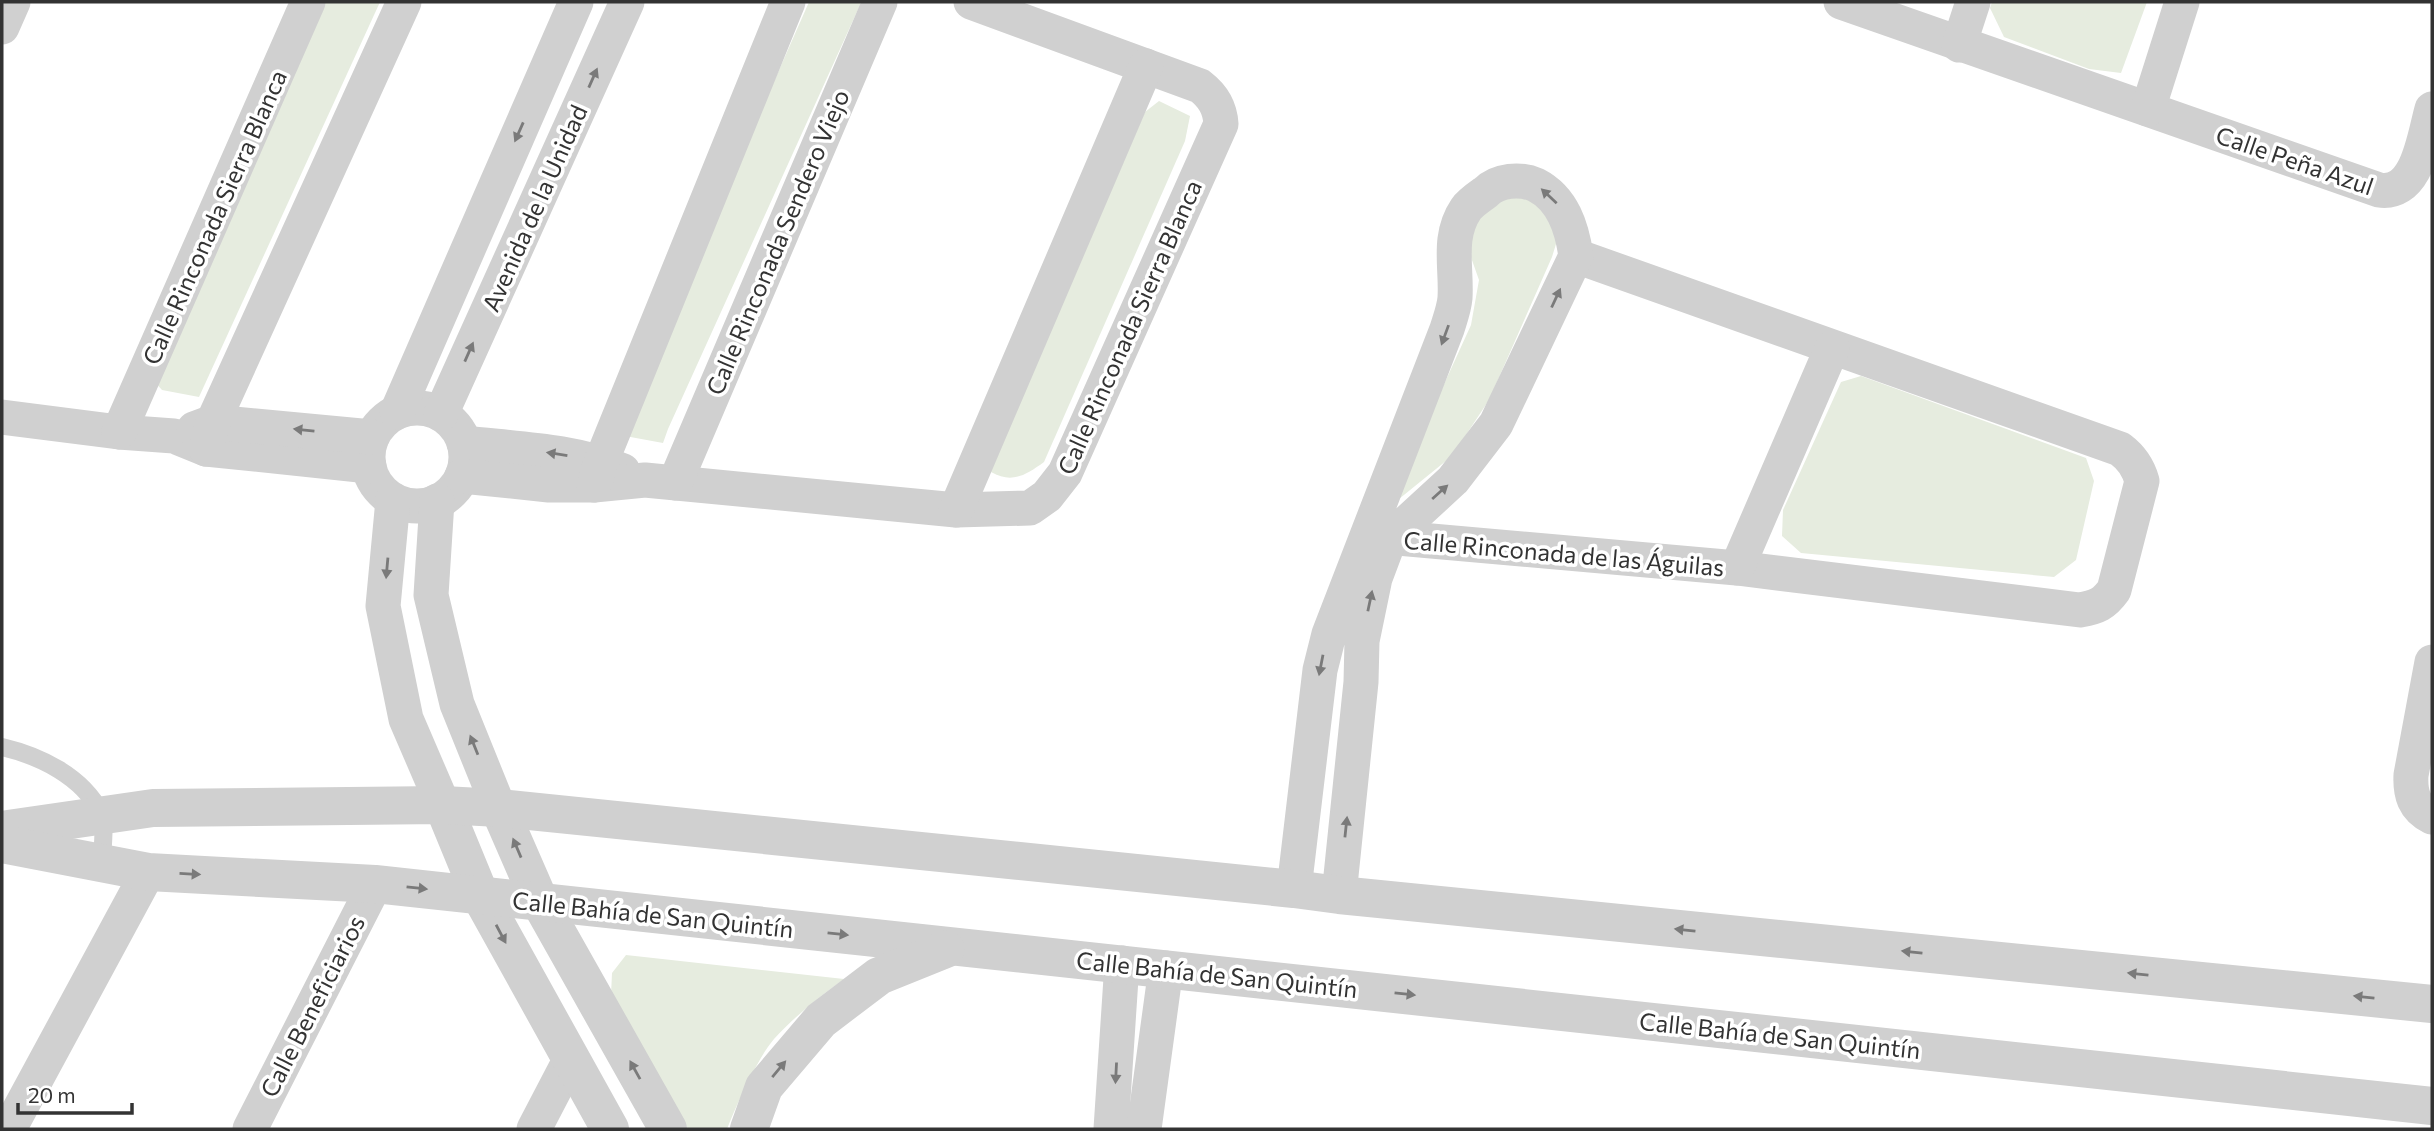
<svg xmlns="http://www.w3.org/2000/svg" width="2434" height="1131" font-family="Commissioner,sans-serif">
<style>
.green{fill:#e6ecdf}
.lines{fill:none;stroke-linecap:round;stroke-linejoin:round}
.service{stroke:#d0d0d0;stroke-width:18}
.minor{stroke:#d0d0d0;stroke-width:35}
.tertiary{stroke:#d0d0d0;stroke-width:38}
.oneway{fill:#7a7a7a}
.labels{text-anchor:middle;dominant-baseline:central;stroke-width:7;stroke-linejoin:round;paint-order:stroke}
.street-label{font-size:24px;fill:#333;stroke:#fff}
</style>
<rect width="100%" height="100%" fill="#fff"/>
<g class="green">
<path d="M324,2H380L199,397L162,390L154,381Z"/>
<path d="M809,2H860V5L668,429L663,443L625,436L621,429Z"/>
<path d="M1992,2H2147L2121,73L2089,69L2004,37L1990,8Z"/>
<path d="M1159,101L1190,116L1185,141L1044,462C1026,475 1012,484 991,472L998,445L1145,112Z"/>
<path d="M1493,198H1536L1560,231L1552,257L1489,400L1452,456L1399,499V483L1471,325L1479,280L1467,246L1477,214Z"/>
<path d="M1861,376L2086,458L2094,481L2076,560L2054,577L1801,553L1782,536L1783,510L1841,382Z"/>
<path d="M626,955L844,979C819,997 795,1016 774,1039C757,1059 737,1104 727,1129H688L611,995L612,973Z"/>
</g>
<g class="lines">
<path class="service" d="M2,747C40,756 82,776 101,813C106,822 102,851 102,863"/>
<g class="minor">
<path d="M1841,2L2379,190C2418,196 2424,137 2432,109"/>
<path d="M2,27L13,2"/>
<path d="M1959,45L1973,2"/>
<path d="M2148,109L2182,2"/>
<circle cx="417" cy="457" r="49"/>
<path d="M397,412L576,2"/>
<path d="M441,414L627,2"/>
<path d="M2,417L119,432L174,436L206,449L369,466"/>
<path d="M194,429L213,422L372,437"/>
<path d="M119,432L308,2"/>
<path d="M464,443C517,449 573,450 623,471"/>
<path d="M206,449L213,422L404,2"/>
<path d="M462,476L549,485H594L645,480L956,510L1030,508L1047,496L1065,473L1221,124C1220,107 1213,96 1200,86L971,2"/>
<path d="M675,483L880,2"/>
<path d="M594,485L601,462L788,2"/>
<path d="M393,500L383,606L406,719L443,805"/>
<path d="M437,501L431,595L457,704L499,808"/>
<path d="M956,510L1146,66"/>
<path d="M1375,536L1737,568L2080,610C2097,607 2104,604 2114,590L2142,481C2138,467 2132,458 2120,449L1576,256"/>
<path d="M1737,568L1832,348"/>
<path d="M2432,662L2411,775C2410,794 2414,808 2432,817"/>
<path d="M1294,889L1320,670L1329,634L1447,329C1450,319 1454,309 1455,298C1457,268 1447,237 1466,209C1470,203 1479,197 1486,192C1498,180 1520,178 1536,185C1563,199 1572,228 1576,256L1496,424L1453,480L1390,538L1375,578L1362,641L1361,682L1339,895"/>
<path d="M9,1129L148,872"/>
<path d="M250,1129L375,884"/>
<path d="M534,1129L570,1060"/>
<path d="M1111,1129L1122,963"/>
<path d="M1144,1129L1166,968"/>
</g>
<g class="tertiary">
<path d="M443,805L480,895L610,1129"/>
<path d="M499,808L540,902L668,1129"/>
<path d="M2,830L153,808L443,805L499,808L1294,889L1339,895L2432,1004"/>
<path d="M2,844L148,872L375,884L2432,1106"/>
<path d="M749,1129L764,1087L821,1020L879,976L946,949"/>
</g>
</g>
<defs><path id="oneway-solid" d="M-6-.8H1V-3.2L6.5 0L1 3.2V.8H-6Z" transform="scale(1.75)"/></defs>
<g class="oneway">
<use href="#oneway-solid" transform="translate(593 78) rotate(-66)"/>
<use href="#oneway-solid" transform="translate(519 132) rotate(114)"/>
<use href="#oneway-solid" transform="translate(1549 196) rotate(-137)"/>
<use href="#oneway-solid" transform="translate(1556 298) rotate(-65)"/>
<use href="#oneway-solid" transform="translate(1445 335) rotate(110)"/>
<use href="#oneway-solid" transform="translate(469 352) rotate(-66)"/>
<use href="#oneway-solid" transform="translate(304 430) rotate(-174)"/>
<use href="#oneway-solid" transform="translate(557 454) rotate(-171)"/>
<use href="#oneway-solid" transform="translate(1440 492) rotate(-42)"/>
<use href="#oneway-solid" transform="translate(387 568) rotate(95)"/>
<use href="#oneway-solid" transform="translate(1370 601) rotate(-78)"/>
<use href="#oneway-solid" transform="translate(1321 665) rotate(101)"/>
<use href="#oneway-solid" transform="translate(474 745) rotate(-112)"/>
<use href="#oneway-solid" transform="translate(1346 827) rotate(-84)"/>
<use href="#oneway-solid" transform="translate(517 848) rotate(-113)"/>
<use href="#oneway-solid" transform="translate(190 874) rotate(3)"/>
<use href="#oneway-solid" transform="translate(417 888) rotate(6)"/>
<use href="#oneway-solid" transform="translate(1685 930) rotate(-174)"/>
<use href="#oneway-solid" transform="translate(501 934) rotate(62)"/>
<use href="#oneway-solid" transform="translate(838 934) rotate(6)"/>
<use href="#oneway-solid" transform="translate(1912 952) rotate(-174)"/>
<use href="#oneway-solid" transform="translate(2138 974) rotate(-174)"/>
<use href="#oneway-solid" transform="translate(1405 994) rotate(6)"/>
<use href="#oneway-solid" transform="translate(2364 997) rotate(-174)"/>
<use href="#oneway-solid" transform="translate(779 1069) rotate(-50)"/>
<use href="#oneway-solid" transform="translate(635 1070) rotate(-119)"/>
<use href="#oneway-solid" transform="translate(1116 1073) rotate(93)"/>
</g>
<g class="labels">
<g class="street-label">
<text transform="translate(2295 160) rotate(19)">Calle Peña Azul</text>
<text transform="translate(534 208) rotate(-66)">Avenida de la Unidad</text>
<text transform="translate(214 217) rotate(-66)">Calle Rinconada Sierra Blanca</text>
<text transform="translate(777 242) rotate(-67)">Calle Rinconada Sendero Viejo</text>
<text transform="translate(1129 327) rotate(-66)">Calle Rinconada Sierra Blanca</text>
<text transform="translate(1564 553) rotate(5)">Calle Rinconada de las Águilas</text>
<text transform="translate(653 914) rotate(6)">Calle Bahía de San Quintín</text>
<text transform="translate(1217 974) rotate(6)">Calle Bahía de San Quintín</text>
<text transform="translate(312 1006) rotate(-63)">Calle Beneficiarios</text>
<text transform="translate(1780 1035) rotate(6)">Calle Bahía de San Quintín</text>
</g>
</g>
<rect width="2434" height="1131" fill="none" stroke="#333333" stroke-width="7"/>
<path d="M18 1103v10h114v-10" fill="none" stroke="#333333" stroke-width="3.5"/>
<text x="28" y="1103" font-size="21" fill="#333333" stroke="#ffffff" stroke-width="5" paint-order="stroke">20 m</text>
</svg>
